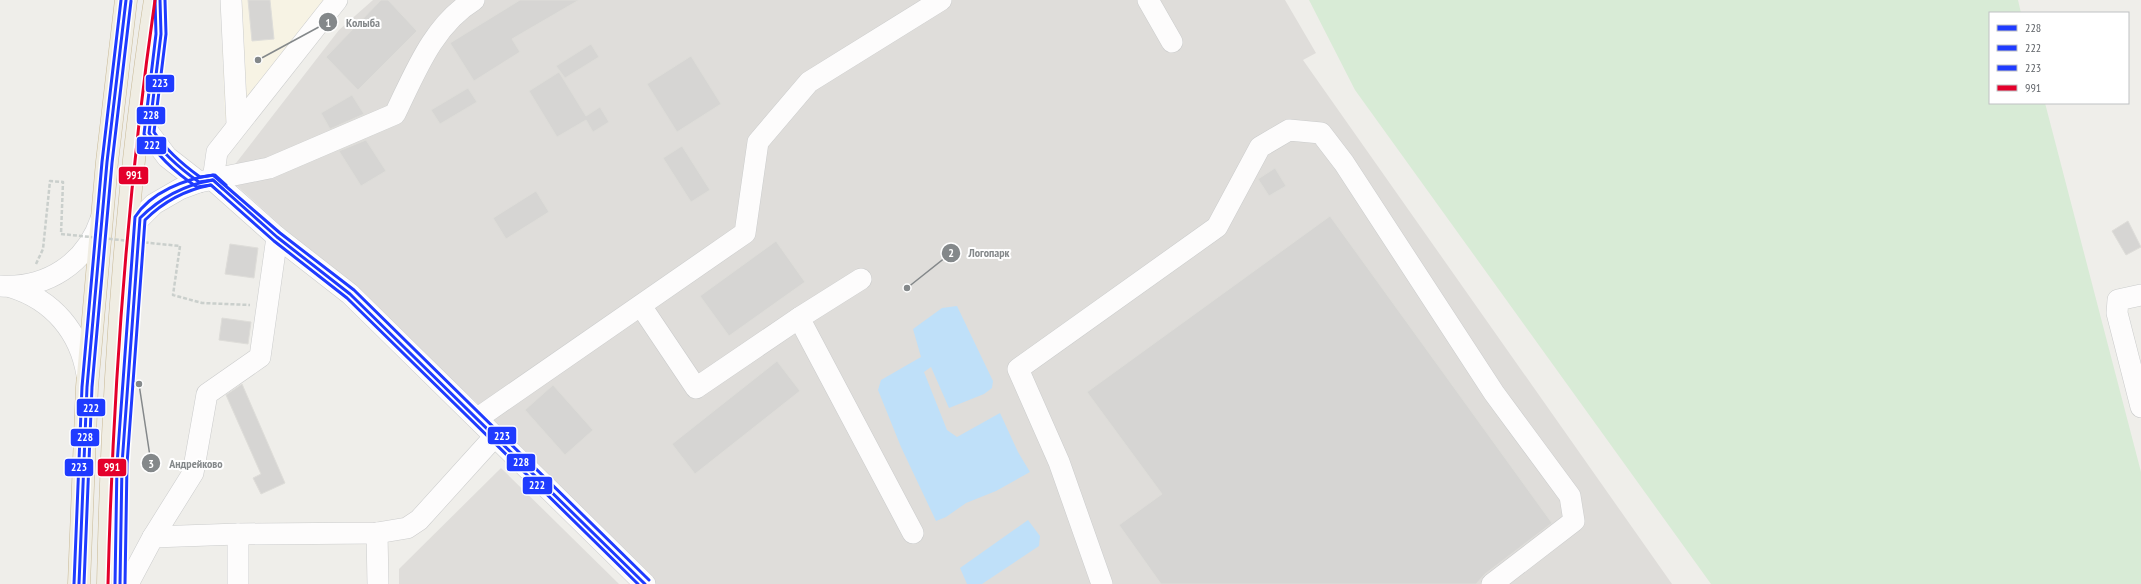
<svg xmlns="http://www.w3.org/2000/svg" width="2141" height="584" font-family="'PT Sans Narrow',sans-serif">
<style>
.commercial{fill:#f7f3e4}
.industrial{fill:#dfddda}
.green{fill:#d8ebd6}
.water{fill:#bfe0f9}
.building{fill:#d6d5d3;stroke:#deddd9}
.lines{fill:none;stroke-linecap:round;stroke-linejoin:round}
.minor-casing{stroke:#cbcccc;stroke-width:22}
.highway-casing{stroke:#c8b996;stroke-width:23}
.path{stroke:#cacfcc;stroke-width:2.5;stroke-dasharray:4 2;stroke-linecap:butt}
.minor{stroke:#fdfcfc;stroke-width:21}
.highway{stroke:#f0ede3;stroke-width:22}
.path-bridge{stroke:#cacfcc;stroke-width:2.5;stroke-dasharray:4 2;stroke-linecap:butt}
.bus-1-casing{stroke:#fff;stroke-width:6}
.bus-2-casing{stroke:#fff;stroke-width:6}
.bus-3-casing{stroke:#fff;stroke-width:6}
.bus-4-casing{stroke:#fff;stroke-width:6}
.bus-1{stroke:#1f3bff;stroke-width:3}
.bus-2{stroke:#1f3bff;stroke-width:3}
.bus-3{stroke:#1f3bff;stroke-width:3}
.bus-4{stroke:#e4002b;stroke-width:3}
.leader{fill:none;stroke:#84888a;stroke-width:1.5}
.callout-dot{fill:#84888a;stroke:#fff;stroke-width:1.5}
.mark-label{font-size:12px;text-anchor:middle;font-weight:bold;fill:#fff}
.callout-label{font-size:12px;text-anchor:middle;font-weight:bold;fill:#84888a;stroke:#fff;stroke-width:4;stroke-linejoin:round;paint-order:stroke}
.line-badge{stroke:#fff;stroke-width:1.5}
.badge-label{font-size:11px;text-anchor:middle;font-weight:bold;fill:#fff}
</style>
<rect width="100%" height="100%" fill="#efeeea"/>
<path class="commercial" d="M224,0H343L232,138L225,118L222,40Z"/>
<g class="industrial">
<path d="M373,0H1285L1316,53L1303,60L1672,584H655L475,401L226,176L339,30Z"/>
<path d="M501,468L619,584H399V569Z"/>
</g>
<path class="green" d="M1309,0H2018L2021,13H1990V103H2045L2141,472V584H1711L1355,90Z"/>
<g class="water">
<path d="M957,306L993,381L992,388L984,394L949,408L931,367L924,372L947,430L957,437L1000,413L1018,452L1030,472L996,491L966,503L946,517L936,521L901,447L878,390L881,380L921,357L913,329L942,308Z"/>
<path d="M1028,520L1040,536L1039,546L982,584H967L960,568Z"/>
</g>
<g class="building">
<path d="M248,0H270L274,39L252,41Z"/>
<path d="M381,0H388L417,31L358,90L326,57Z"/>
<path d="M520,0H579L512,39L520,52L474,81L450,43Z"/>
<path d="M591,44L599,57L565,78L556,66Z"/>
<path d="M691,56L721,104L677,132L647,84Z"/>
<path d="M559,72L586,116L600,107L609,122L593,132L586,120L557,137L529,91Z"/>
<path d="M468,88L477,102L440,124L431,110Z"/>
<path d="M352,95L364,114L330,129L321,113Z"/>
<path d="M366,140L386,171L361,186L339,151Z"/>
<path d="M682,146L710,190L691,202L663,158Z"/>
<path d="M1275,168L1286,186L1269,196L1258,179Z"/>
<path d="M536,191L549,212L506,239L493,218Z"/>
<path d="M1330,216L1552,523L1485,574L1476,584H1161L1119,525L1162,494L1087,392Z"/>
<path d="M2128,221L2141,247L2126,255L2112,231Z"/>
<path d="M776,241L805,282L729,336L700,296Z"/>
<path d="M230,244L258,248L254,278L225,274Z"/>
<path d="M222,318L251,322L248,344L219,340Z"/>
<path d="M777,361L800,391L695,474L672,444Z"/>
<path d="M242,384L285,483L261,494L253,478L261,474L226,395Z"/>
<path d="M553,385L593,430L565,455L525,410Z"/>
</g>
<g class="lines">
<defs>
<g id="minor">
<path d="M231,0L237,124"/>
<path d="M1148,0L1172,42"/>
<path d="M149,133L167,157L199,182"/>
<path d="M213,180L277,237L350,294L645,584"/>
<path d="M213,180L217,152L337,0"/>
<path d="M140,218L154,204L180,189L199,182L269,168L395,114C415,73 433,25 474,0"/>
<path d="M0,286C46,289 86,264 101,219"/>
<path d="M11,287C53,300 80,332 87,375"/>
<path d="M2141,295L2118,300L2117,313L2141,407"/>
<path d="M641,306L696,388L799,318L861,279"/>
<path d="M799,318L913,533"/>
<path d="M478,418L745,233L758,142L809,82L941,0"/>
<path d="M377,533L378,584"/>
<path d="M238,534V584"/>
<path d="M153,537L238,534L377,533L407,528L419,520L495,436"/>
<path d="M128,584L153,537L193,473L207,394L260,357L277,237"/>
<path d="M1102,584L1059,462L1018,369L1217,227L1260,147L1289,130L1321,133L1344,163L1494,393L1570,496L1574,521L1492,584"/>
</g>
<g id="highway">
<path d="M79,584L87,387L107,162L126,0"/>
<path d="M108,584C112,389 125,193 155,0"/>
</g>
</defs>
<use href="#minor" class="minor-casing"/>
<use href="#highway" class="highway-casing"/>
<g class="path">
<path d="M180,246L173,295L202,303L250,305"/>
<path d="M36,264L43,249L50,181L63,182L61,234"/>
</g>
<use href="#minor" class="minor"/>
<use href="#highway" class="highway"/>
<path class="path-bridge" d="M61,234L180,246"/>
<defs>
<g id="bus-1">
<path d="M160,0L161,34L149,133C162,153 179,168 199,182L213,180L223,189"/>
<path d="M79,584L87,387L107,162L126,0"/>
<path d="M120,584L122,464L140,218C161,197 184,185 213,180L277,237L350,294L645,584"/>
</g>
<g id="bus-2">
<path d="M155,0L156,34L144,134C157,156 176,173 197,187L211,185L220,193"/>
<path d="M84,584L92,387L112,163L131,1"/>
<path d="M125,584L127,464L145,220C164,201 185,190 211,185L274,241L347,298L638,584"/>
</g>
<g id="bus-3">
<path d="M165,0L166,34L154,132C166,150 182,164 200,177L215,175L226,185"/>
<path d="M74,584L82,387L102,162L121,0"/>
<path d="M115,584L117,464L135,217C151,192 185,179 213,175L280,233L354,290L649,580"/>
</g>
<path id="bus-4" d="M108,584C113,388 127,194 155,0"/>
</defs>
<use href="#bus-1" class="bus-1-casing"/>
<use href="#bus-2" class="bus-2-casing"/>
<use href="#bus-3" class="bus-3-casing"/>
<use href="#bus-4" class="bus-4-casing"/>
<use href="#bus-1" class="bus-1"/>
<use href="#bus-2" class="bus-2"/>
<use href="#bus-3" class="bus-3"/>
<use href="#bus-4" class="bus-4"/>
</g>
<path class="leader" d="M258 60L328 22M907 288L951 253M139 384L151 463"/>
<g class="callout-dot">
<circle cx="258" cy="60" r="4"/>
<circle cx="907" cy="288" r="4"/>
<circle cx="139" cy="384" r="4"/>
<circle cx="328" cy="22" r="10"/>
<circle cx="951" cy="253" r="10"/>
<circle cx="151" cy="463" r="10"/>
</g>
<g class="mark-label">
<text x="328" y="27">1</text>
<text x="951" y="257">2</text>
<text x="151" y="468">3</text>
</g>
<g class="callout-label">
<text x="363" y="27">Колыба</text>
<text x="989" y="257">Логопарк</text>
<text x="196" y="468">Андрейково</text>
</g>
<g class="line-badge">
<rect x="145" y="74" width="30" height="19" rx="4" fill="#1f3bff"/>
<rect x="136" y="106" width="30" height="19" rx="4" fill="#1f3bff"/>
<rect x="136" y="136" width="31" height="19" rx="4" fill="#1f3bff"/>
<rect x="118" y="166" width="31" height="19" rx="4" fill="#e4002b"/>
<rect x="76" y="398" width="30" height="19" rx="4" fill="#1f3bff"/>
<rect x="487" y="426" width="30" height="19" rx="4" fill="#1f3bff"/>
<rect x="70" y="428" width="30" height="19" rx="4" fill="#1f3bff"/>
<rect x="506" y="453" width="30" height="19" rx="4" fill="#1f3bff"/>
<rect x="97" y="458" width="30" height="19" rx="4" fill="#e4002b"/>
<rect x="64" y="458" width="30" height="19" rx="4" fill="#1f3bff"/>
<rect x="522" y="476" width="31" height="19" rx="4" fill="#1f3bff"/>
</g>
<g class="badge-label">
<text x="160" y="87">223</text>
<text x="151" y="119">228</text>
<text x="152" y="149">222</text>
<text x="134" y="179">991</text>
<text x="91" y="412">222</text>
<text x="502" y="440">223</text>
<text x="85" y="441">228</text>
<text x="521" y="466">228</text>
<text x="112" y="471">991</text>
<text x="79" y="471">223</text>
<text x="537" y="489">222</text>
</g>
<rect x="1989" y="12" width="140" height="92" fill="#ffffff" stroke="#bfc1c3"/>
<rect x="1997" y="25" width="20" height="6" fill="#1f3bff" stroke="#bfc1c3"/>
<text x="2025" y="32" font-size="12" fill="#5f6368">228</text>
<rect x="1997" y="45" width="20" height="6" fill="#1f3bff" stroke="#bfc1c3"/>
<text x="2025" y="52" font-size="12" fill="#5f6368">222</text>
<rect x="1997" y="65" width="20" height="6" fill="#1f3bff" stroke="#bfc1c3"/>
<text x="2025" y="72" font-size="12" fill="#5f6368">223</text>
<rect x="1997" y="85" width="20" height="6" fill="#e4002b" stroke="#bfc1c3"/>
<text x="2025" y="92" font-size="12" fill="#5f6368">991</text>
</svg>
